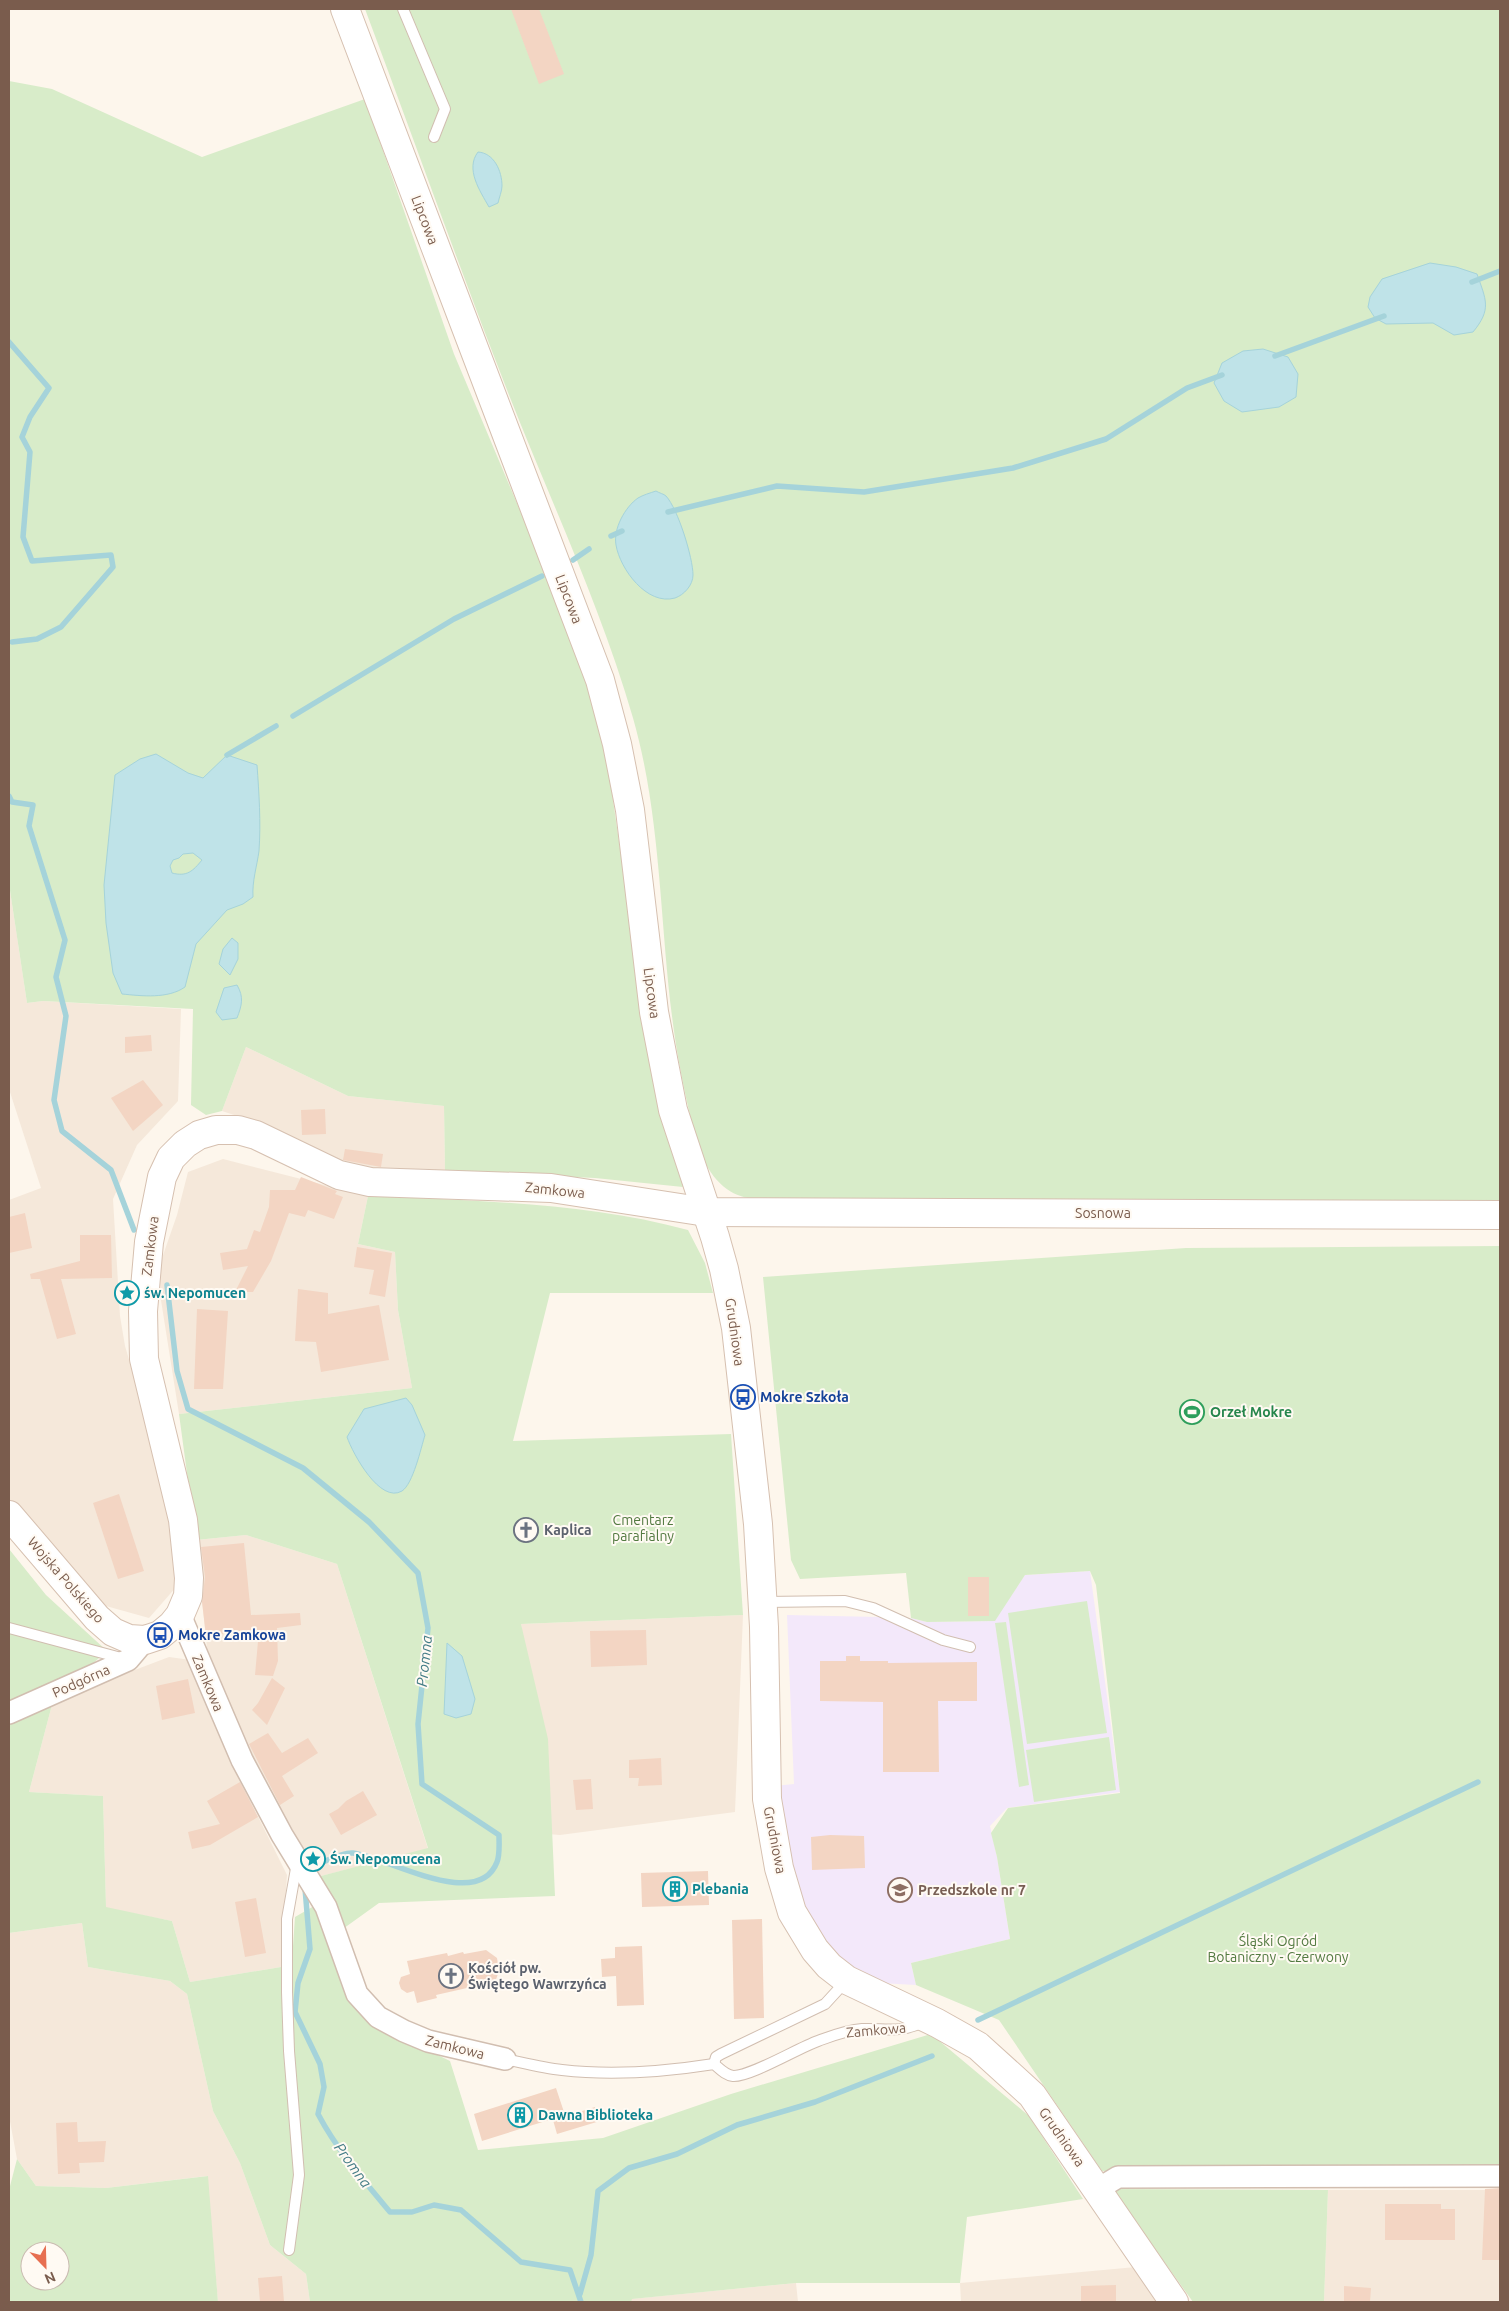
<svg xmlns="http://www.w3.org/2000/svg" width="1509" height="2311" font-family="Ubuntu,sans-serif">
<style>
.residential{fill:#f5e8da}
.education{fill:#f3e8fa}
.green{fill:#d8ecc9;fill-rule:evenodd}
.water{fill:#bfe3e8;stroke:#a5d3da;fill-rule:evenodd}
.lines{fill:none;stroke-linecap:round;stroke-linejoin:round}
.stream{stroke:#a5d3da;stroke-width:5.5}
.building{fill:#f3d5c3}
.lane-casing{stroke:#d1beb0;stroke-width:12}
.street-casing{stroke:#d1beb0;stroke-width:24}
.secondary-casing{stroke:#d6c0b0;stroke-width:30}
.lane{stroke:#fff;stroke-width:10}
.street{stroke:#fff;stroke-width:21}
.secondary{stroke:#fff;stroke-width:28}
.labels{text-anchor:middle;dominant-baseline:central;stroke-width:4;stroke-linejoin:round;paint-order:stroke}
.street-label{font-size:14px;fill:#7a5c4d;stroke:#fffaf3}
.culture-label{font-size:14px;font-weight:bold;fill:#0d838f;stroke:#fffaf3;text-anchor:start}
.transit-label{font-size:14px;font-weight:bold;fill:#164399;stroke:#fffaf3;text-anchor:start}
.leisure-label{font-size:14px;font-weight:bold;fill:#27864d;stroke:#fffaf3;text-anchor:start}
.park-label{font-size:14px;fill:#537a41;stroke:#fffaf3}
.worship-label{font-size:14px;font-weight:bold;fill:#5b616d;stroke:#fffaf3;text-anchor:start}
.education-label{font-size:14px;font-weight:bold;fill:#785e54;stroke:#fffaf3;text-anchor:start}
.water-label{font-size:15px;font-style:italic;fill:#437c86;stroke:#fffaf3}
</style>
<rect width="100%" height="100%" fill="#fdf6ec"/>
<g class="residential">
<path d="M9,884L27,1003L43,1001L181,1009L178,1101L137,1145L113,1199L120,1316L125,1346L171,1501L177,1586L149,1618L106,1606L9,1505V1200L41,1188L9,1089Z"/>
<path d="M246,1047L348,1096L444,1106L445,1171L361,1173L305,1146L273,1128L222,1111Z"/>
<path d="M223,1159L368,1196L358,1244L395,1252L398,1310L412,1388L179,1414L160,1294L161,1261L177,1215L188,1172Z"/>
<path d="M246,1535L337,1564L428,1849L317,1877L269,1799L208,1658L196,1540Z"/>
<path d="M743,1615L735,1812L560,1835L548,1834L521,1624Z"/>
<path d="M169,1657L191,1660L234,1768L287,1875L281,1967L190,1982L172,1921L106,1908L103,1796L29,1792L53,1701Z"/>
<path d="M82,1923L88,1967L170,1981L187,1994L213,2111L240,2163L270,2245L306,2274L310,2302H218L207,2176L106,2188L36,2186L17,2159L9,2116V1933Z"/>
<path d="M1328,2190H1500V2302H1324Z"/>
<path d="M1136,2267L1161,2302H961L960,2283Z"/>
<path d="M796,2283L798,2302H631V2299Z"/>
</g>
<path class="education" d="M1090,1571L1120,1792L1007,1808L990,1826L997,1857L1010,1939L911,1963L916,1985L861,1982L807,1921L787,1859L774,1786L794,1784L787,1615L879,1617L905,1629L911,1618L927,1622L994,1621L1025,1575Z"/>
<g class="green">
<path d="M365,9H1500V1204L802,1200C762,1199 732,1207 708,1168C696,1148 686,1098 681,1073C658,956 666,833 633,718C601,607 551,502 509,395C459,267 413,137 365,9Z"/>
<path d="M9,81L52,89L202,157L365,99L454,354L581,655L600,710L628,904L656,1078L683,1187L595,1178L445,1171L444,1106L348,1096L246,1047L222,1111L206,1115L191,1105L193,1009L43,1001L27,1003L9,884Z"/>
<path d="M368,1196C476,1201 584,1202 688,1230L705,1263L713,1293H550L513,1441L731,1434L743,1615L521,1624L548,1739L555,1896L379,1903L340,1931L317,1877L428,1848L337,1564L246,1535L196,1540L179,1414L412,1388L398,1310L395,1252L358,1244Z"/>
<path d="M1500,1246V2170L1102,2171L999,2020L916,1985L911,1963L1010,1939L997,1857L991,1833L1008,1808L1120,1793L1096,1585L1090,1571L1025,1575L995,1621L927,1622L911,1618L906,1573L800,1579L791,1560L763,1277L1186,1248Z"/>
<path d="M9,1549L46,1595L107,1651L91,1665L9,1706Z"/>
<path d="M1087,1601L1107,1733L1027,1744L1008,1613Z"/>
<path d="M1006,1622L1029,1785L1019,1787L995,1623Z"/>
<path d="M53,1701L29,1792L103,1796L106,1907L172,1921L190,1982L281,1967L291,1975L295,1917L314,1906L350,1996L409,2041L450,2061L478,2150L603,2138L731,2094L931,2034L1029,2116L1083,2199L967,2217L960,2283H796L632,2299L631,2302H310L306,2274L270,2245L240,2163L213,2111L187,1994L170,1981L88,1967L82,1923L9,1933V1721Z"/>
<path d="M1109,1737L1116,1790L1034,1802L1026,1750Z"/>
<path d="M17,2159L36,2186L106,2188L208,2176L218,2302H9V2190ZM30,2251H60V2281H30Z"/>
<path d="M1112,2189L1328,2190L1324,2302H1193Z"/>
</g>
<g class="water">
<path d="M478,152C494,153 502,171 502,186C502,191 499,198 498,203L489,207C480,191 465,169 478,152Z"/>
<path d="M1430,263L1456,267L1477,274C1486,300 1492,309 1473,332L1454,335L1433,323L1386,324L1375,318L1368,307L1370,297L1382,279Z"/>
<path d="M1263,349L1288,357L1298,374L1296,397L1279,407L1242,412L1224,401L1214,383L1222,363L1243,351Z"/>
<path d="M656,491C659,493 664,494 666,496C678,509 693,558 693,575C693,585 684,595 675,598C647,606 620,569 616,545C613,529 625,507 638,498C643,495 650,493 656,491Z"/>
<path d="M156,754L188,773L203,778L227,755L257,765C259,793 261,822 259,851C257,866 252,881 253,897L243,904L227,910L196,944L185,987C168,999 142,996 122,994L113,973L106,923L104,885L115,775L140,759ZM193,853L202,860C193,871 187,877 172,873L170,866L173,860L179,858L183,854Z"/>
<path d="M232,938L238,943V959L230,975L219,964L223,949Z"/>
<path d="M237,985C244,997 242,1005 237,1018L222,1020L216,1012L224,988Z"/>
<path d="M406,1398L412,1405L425,1435C421,1448 413,1484 402,1491C380,1504 353,1454 347,1437L364,1409Z"/>
<path d="M447,1643L462,1656L475,1699L471,1714L456,1718L444,1714Z"/>
</g>
<g class="lines">
<g class="stream">
<path d="M1472,282L1500,271"/>
<path d="M9,342L49,388L30,417L22,437L30,452L23,537L32,561L111,555L113,567L61,627L37,639L12,642"/>
<path d="M1275,356L1384,316"/>
<path d="M668,512L777,486L864,492L1013,468L1106,439L1187,388L1222,375"/>
<path d="M611,536L622,531"/>
<path d="M573,560L589,549"/>
<path d="M293,716L454,619L542,576"/>
<path d="M227,755L276,726"/>
<path d="M9,796L12,802L33,805L29,826L65,940L56,977L66,1016L54,1100L62,1131L111,1170L134,1230"/>
<path d="M167,1285L177,1371L188,1409L303,1468L369,1522L418,1573L428,1628L418,1724L422,1784L499,1835C499,1844 500,1855 497,1862C478,1912 387,1857 353,1853C343,1852 326,1861 316,1865"/>
<path d="M305,1888L310,1949L298,1983L295,2012L320,2064L324,2087L318,2114C337,2150 364,2181 390,2212H412L434,2205L461,2210L521,2262L570,2270L581,2302"/>
<path d="M978,2020L1478,1782"/>
<path d="M580,2294L591,2255L598,2191L629,2168L677,2154L737,2125L815,2102L932,2056"/>
</g>
</g>
<g class="building">
<path d="M511,9H539L564,74L539,84Z"/>
<path d="M151,1035L152,1051L125,1053V1037Z"/>
<path d="M143,1080L163,1105L133,1131L111,1098Z"/>
<path d="M325,1109L326,1134L302,1135L301,1110Z"/>
<path d="M345,1149L383,1154L381,1167L343,1160Z"/>
<path d="M301,1177L337,1191L335,1194L343,1197L334,1219L308,1210L305,1217L289,1213L271,1261L253,1292H235L248,1266L223,1270L220,1253L247,1249L254,1230L260,1232L269,1207L270,1190H295Z"/>
<path d="M25,1213L32,1248L9,1253V1217Z"/>
<path d="M80,1235H111L112,1278L61,1279L76,1334L57,1339L40,1279H31L30,1274L80,1261Z"/>
<path d="M357,1247L392,1253L385,1297L369,1294L374,1270L354,1267Z"/>
<path d="M298,1289L328,1293V1314L379,1305L389,1360L321,1372L316,1342L295,1341Z"/>
<path d="M197,1309L228,1311L223,1389H194Z"/>
<path d="M119,1494L144,1571L118,1579L93,1503Z"/>
<path d="M533,1521L534,1537L519,1538L518,1522Z"/>
<path d="M244,1543L251,1615L300,1613L301,1625L277,1628L278,1661L273,1676L255,1675L259,1630L206,1636L202,1602L205,1577L201,1547Z"/>
<rect x="968" y="1577" width="21" height="39"/>
<path d="M646,1630L647,1665L591,1667L590,1631Z"/>
<path d="M846,1656H860V1661H888V1663L977,1662V1701H938L939,1772H883V1702L820,1701V1661H846Z"/>
<path d="M272,1678L285,1688L267,1725L252,1710L258,1703Z"/>
<path d="M188,1679L195,1713L162,1720L156,1686Z"/>
<path d="M268,1733L282,1753L308,1738L318,1753L282,1776L294,1796L280,1805L249,1744Z"/>
<path d="M661,1758L662,1785L638,1786L639,1778H629V1760Z"/>
<path d="M591,1779L593,1809L576,1810L573,1780Z"/>
<path d="M240,1782L258,1817L210,1845L192,1849L188,1832L220,1824L207,1801Z"/>
<path d="M363,1791L377,1815L341,1835L329,1814L338,1809L346,1801Z"/>
<path d="M830,1835L864,1836L865,1868L812,1870L811,1837Z"/>
<path d="M708,1871L709,1905L642,1907L641,1873Z"/>
<path d="M256,1898L266,1953L245,1957L235,1902Z"/>
<path d="M762,1919L764,2018L734,2019L732,1920Z"/>
<path d="M642,1946L644,2005L617,2006L616,1976L602,1977L601,1959L615,1958V1947Z"/>
<path d="M486,1950L497,1958L499,1971L494,1985L489,1983L436,1995L437,1998L417,2003L414,1991L407,1993L401,1989L399,1983L401,1977L410,1974L407,1961L447,1953L448,1956L463,1952L464,1954Z"/>
<path d="M556,2088L565,2115L482,2141L474,2114Z"/>
<path d="M595,2107L600,2121L557,2134L553,2120Z"/>
<path d="M77,2122L78,2142L106,2141L104,2162L79,2163L80,2173L58,2174L56,2123Z"/>
<path d="M1500,2188V2260H1482L1485,2189Z"/>
<path d="M1385,2204H1441V2209H1455V2240H1385Z"/>
<path d="M282,2276L284,2302H260L258,2278Z"/>
<path d="M1116,2285V2302H1081V2286Z"/>
<path d="M1344,2286L1371,2288L1370,2302H1344Z"/>
</g>
<g class="lines">
<defs>
<g id="lane">
<path d="M403,9L445,109L434,137"/>
<path d="M764,1602L845,1601L873,1608L943,1640L970,1647"/>
<path d="M9,1628L125,1659"/>
<path d="M505,2059C524,2063 543,2068 562,2070C613,2076 663,2072 714,2064C720,2069 725,2075 733,2076C750,2077 798,2048 818,2041C832,2036 846,2030 862,2029C886,2028 900,2034 925,2021"/>
<path d="M714,2064L716,2057L721,2054L825,2004L847,1980"/>
<path d="M289,2250L299,2175L289,2051L287,1992V1919L297,1863"/>
</g>
<g id="street">
<path d="M180,1615L242,1760L282,1835L326,1907L357,1994L378,2017L404,2031L428,2041L505,2059"/>
<path d="M9,1713L128,1660L145,1640"/>
<path d="M1098,2189L1118,2177L1500,2176"/>
</g>
<g id="secondary">
<path d="M345,9L600,680L617,744L630,810L654,1012L673,1110L715,1237L724,1269L736,1328L758,1524L764,1627L767,1799L779,1868L792,1912L815,1950L829,1966L847,1980L937,2023L978,2046L1032,2095L1174,2302"/>
<path d="M9,1515L97,1618L113,1632L129,1639L145,1640L160,1635L172,1625L180,1615L188,1596L189,1578L183,1520L144,1359L143,1311L149,1242L162,1177L171,1158L185,1144L199,1135L216,1130H238L256,1135L339,1175L370,1182L551,1188L706,1212L1500,1215"/>
</g>
</defs>
<use href="#lane" class="lane-casing"/>
<use href="#street" class="street-casing"/>
<use href="#secondary" class="secondary-casing"/>
<use href="#lane" class="lane"/>
<use href="#street" class="street"/>
<use href="#secondary" class="secondary"/>
</g>
<defs>
<symbol id="sight-ring" viewBox="-11 -11 22 22"><circle r="9.5" fill="#fffaf3" stroke="#0f9aa8" stroke-width="1.5"/><path d="M0-6L1.8-2.2L6-1.7L2.9 1.2L3.7 5.4L0 3.3L-3.7 5.4L-2.9 1.2L-6-1.7L-1.8-2.2Z" fill="#0f9aa8"/></symbol>
<symbol id="bus-ring" viewBox="-11 -11 22 22"><circle r="9.5" fill="#fffaf3" stroke="#1a4fb4" stroke-width="1.5"/><path d="M-5-6H5V4H4V6H2V4H-2V6H-4V4H-5ZM-3.5-4V0h7V-4ZM-3.5 1.2v1.5H-2V1.2ZM2 1.2v1.5H3.5V1.2Z" fill="#1a4fb4"/></symbol>
<symbol id="stadium-ring" viewBox="-11 -11 22 22"><circle r="9.5" fill="#fffaf3" stroke="#2e9e5b" stroke-width="1.5"/><path d="M0-5a6.5 5 0 1 0 0 10a6.5 5 0 1 0 0-10ZM-3.5-1.8h7v3.6h-7Z" fill="#2e9e5b"/></symbol>
<symbol id="church-ring" viewBox="-11 -11 22 22"><circle r="9.5" fill="#fffaf3" stroke="#6b7280" stroke-width="1.5"/><path d="M-1.2-6h2.4v3.5h3.3v2.4h-3.3V6h-2.4V-.1h-3.3v-2.4h3.3Z" fill="#6b7280"/></symbol>
<symbol id="building-ring" viewBox="-11 -11 22 22"><circle r="9.5" fill="#fffaf3" stroke="#0f9aa8" stroke-width="1.5"/><path d="M-4-6H4V6H1V3H-1V6H-4ZM-2.5-4.3h1.7v1.8h-1.7ZM.8-4.3h1.7v1.8H.8ZM-2.5-1h1.7V.8h-1.7ZM.8-1h1.7V.8H.8Z" fill="#0f9aa8"/></symbol>
<symbol id="school-ring" viewBox="-11 -11 22 22"><circle r="9.5" fill="#fffaf3" stroke="#8d6e63" stroke-width="1.5"/><path d="M0-5L7-2L0 1L-7-2ZM-4 1L0 2.5L4 1V4Q0 6-4 4Z" fill="#8d6e63"/></symbol>
</defs>
<g fill-rule="evenodd">
<use href="#sight-ring" x="113" y="1279" width="28" height="28"/>
<use href="#bus-ring" x="729" y="1383" width="28" height="28"/>
<use href="#stadium-ring" x="1178" y="1398" width="28" height="28"/>
<use href="#church-ring" x="512" y="1516" width="28" height="28"/>
<use href="#bus-ring" x="146" y="1621" width="28" height="28"/>
<use href="#sight-ring" x="299" y="1845" width="28" height="28"/>
<use href="#building-ring" x="661" y="1875" width="28" height="28"/>
<use href="#school-ring" x="886" y="1876" width="28" height="28"/>
<use href="#church-ring" x="437" y="1962" width="28" height="28"/>
<use href="#building-ring" x="506" y="2101" width="28" height="28"/>
</g>
<g class="labels">
<g class="street-label">
<text transform="translate(425 220) rotate(69)">Lipcowa</text>
<text transform="translate(569 599) rotate(69)">Lipcowa</text>
<text transform="translate(652 993) rotate(82)">Lipcowa</text>
<text transform="translate(555 1190) rotate(6)">Zamkowa</text>
<text x="1103" y="1213">Sosnowa</text>
<text transform="translate(150 1246) rotate(-83)">Zamkowa</text>
<text transform="translate(735 1332) rotate(82)">Grudniowa</text>
<text transform="translate(66 1580) rotate(49)">Wojska Polskiego</text>
<text transform="translate(81 1681) rotate(-24)">Podgórna</text>
<text transform="translate(208 1683) rotate(67)">Zamkowa</text>
<text transform="translate(775 1840) rotate(79)">Grudniowa</text>
<text transform="translate(876 2030) rotate(-5)">Zamkowa</text>
<text transform="translate(455 2047) rotate(14)">Zamkowa</text>
<text transform="translate(1062 2137) rotate(55)">Grudniowa</text>
</g>
<g class="culture-label">
<text x="144" y="1293">św. Nepomucen</text>
<text x="330" y="1859">Św. Nepomucena</text>
<text x="692" y="1889">Plebania</text>
<text x="538" y="2115">Dawna Biblioteka</text>
</g>
<g class="transit-label">
<text x="760" y="1397">Mokre Szkoła</text>
<text x="178" y="1635">Mokre Zamkowa</text>
</g>
<g class="leisure-label">
<text x="1210" y="1412">Orzeł Mokre</text>
</g>
<g class="park-label">
<text x="643" y="1520">Cmentarz<tspan x="643" dy="16">parafialny</tspan></text>
<text x="1278" y="1941">Śląski Ogród<tspan x="1278" dy="16">Botaniczny - Czerwony</tspan></text>
</g>
<g class="worship-label">
<text x="544" y="1530">Kaplica</text>
<text x="468" y="1968">Kościół pw.<tspan x="468" dy="16">Świętego Wawrzyńca</tspan></text>
</g>
<g class="education-label">
<text x="918" y="1890">Przedszkole nr 7</text>
</g>
<g class="water-label">
<text transform="translate(424 1661) rotate(-84)">Promna</text>
<text transform="translate(353 2165) rotate(54)">Promna</text>
</g>
</g>
<rect width="1509" height="2311" fill="none" stroke="#7a5c4d" stroke-width="20"/>
<g transform="translate(45 2266) rotate(157)"><circle r="24" fill="#fffaf3" stroke="#cabbb1"/>
<path d="M0-4L9 19L0 12L-9 19Z" fill="#e76f51"/>
<text y="-8" font-size="14" font-weight="bold" text-anchor="middle" fill="#7a5c4d">N</text>
</g>
</svg>
